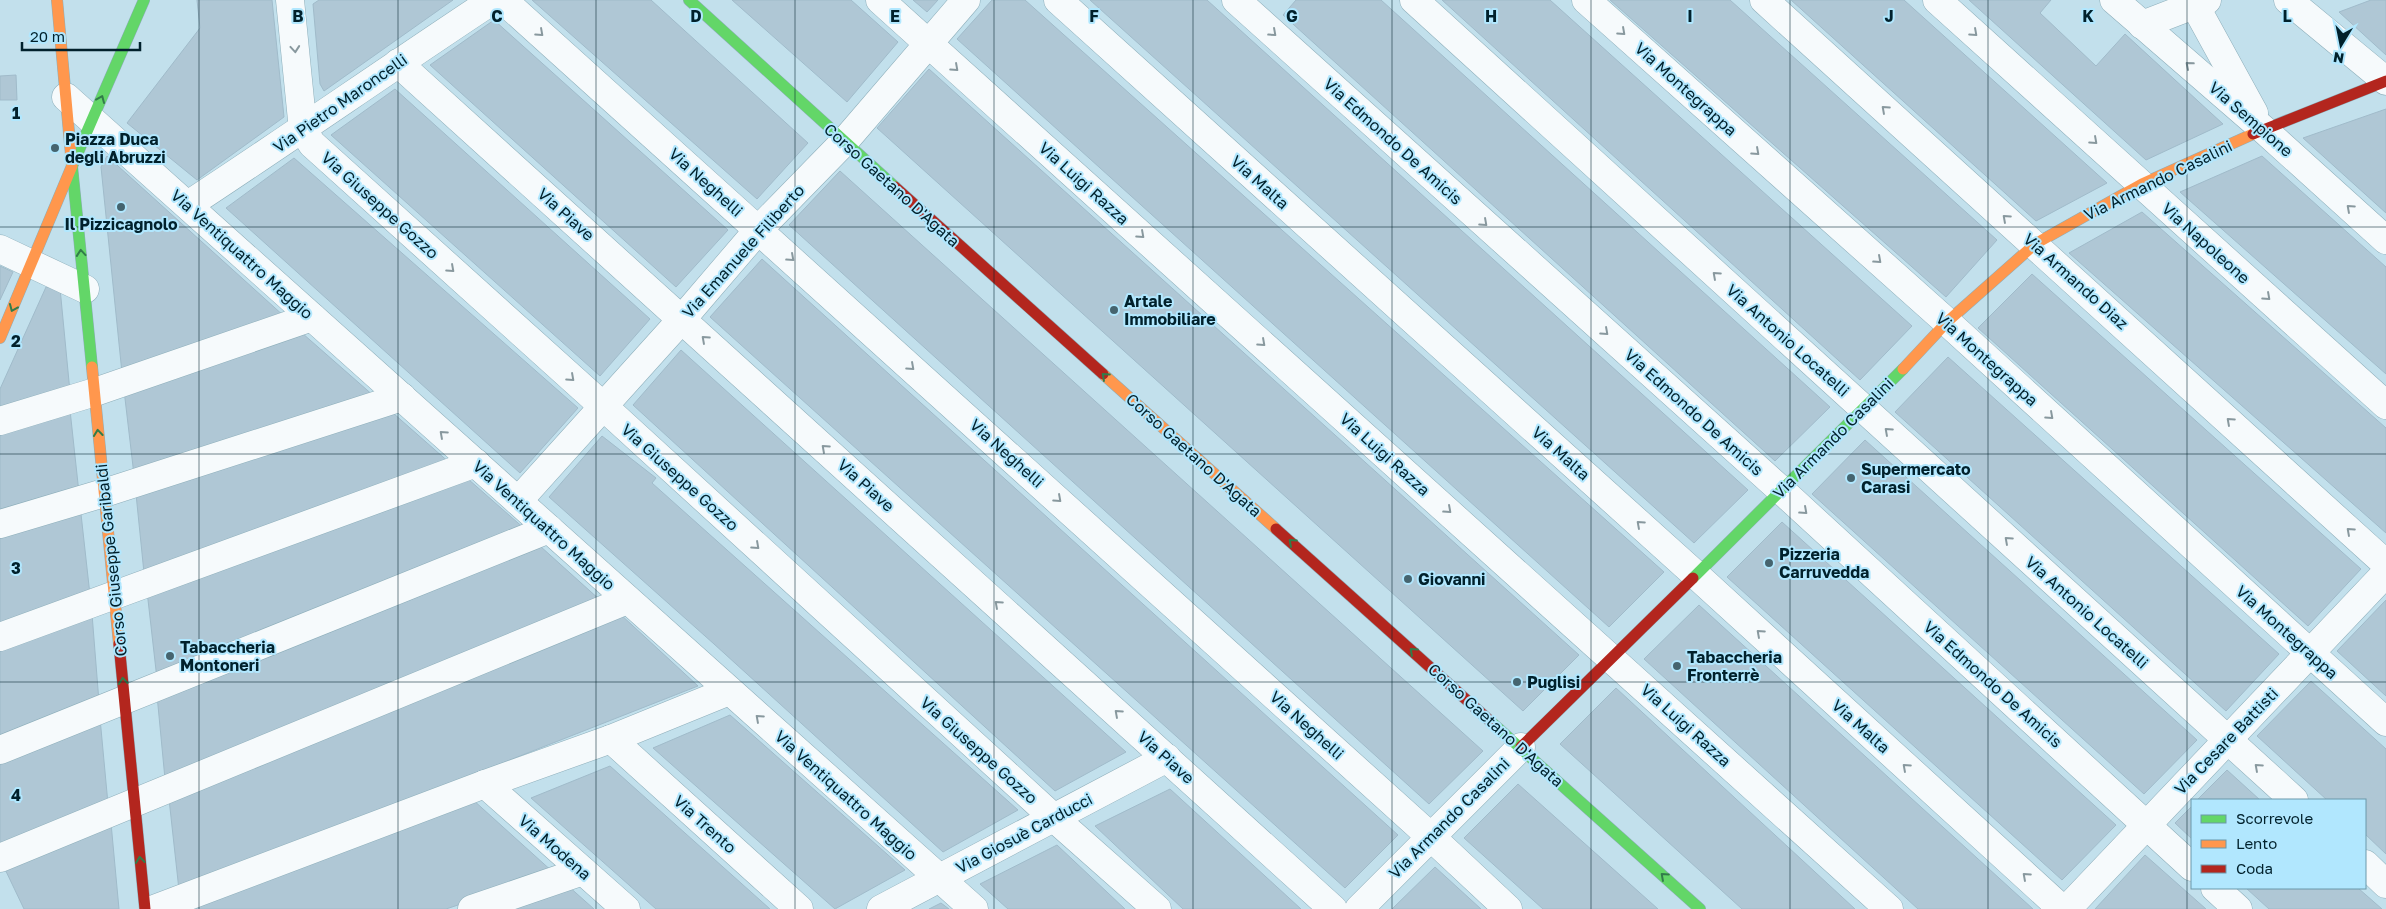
<svg xmlns="http://www.w3.org/2000/svg" width="2386" height="909" font-family="'Golos Text',sans-serif">
<style>
.building{fill:#afc7d5;stroke:#a0bbca}
.lines{fill:none;stroke-linecap:round;stroke-linejoin:round}
.street-casing{stroke:#8daeba;stroke-width:29}
.fast-casing{stroke:#8daeba;stroke-width:12}
.slow-casing{stroke:#8daeba;stroke-width:12}
.jam-casing{stroke:#8daeba;stroke-width:12}
.street{stroke:#f6fafc;stroke-width:28}
.fast{stroke:#63d668;stroke-width:11}
.slow{stroke:#ff974d;stroke-width:11}
.jam{stroke:#b3261e;stroke-width:11}
.oneway{stroke:#88989e}
.oneway2{stroke:#327c4a}
.grid{fill:none;stroke:#01212c;stroke-width:1;stroke-opacity:0.55}
.poi-dot{fill:#45646f;stroke:#b1e7fe;stroke-width:2}
.labels{text-anchor:middle;dominant-baseline:central;stroke-width:4;stroke-linejoin:round;paint-order:stroke}
.street-label{font-size:16px;fill:#01212c;stroke:#b1e7fe}
.poi-label{font-size:16px;font-weight:bold;fill:#01212c;stroke:#b1e7fe;text-anchor:start}
.grid-label{font-size:16px;text-anchor:middle;font-weight:bold;fill:#01212c;stroke:#b1e7fe;stroke-width:4;stroke-linejoin:round;paint-order:stroke}
</style>
<rect width="100%" height="100%" fill="#c2e0ec"/>
<g class="building">
<path d="M197,0H272L284,117L197,180L127,123L200,28Z"/>
<path d="M319,0H453L324,91L320,84L313,4Z"/>
<path d="M532,0H651L808,143L757,199Z"/>
<path d="M732,0H851L898,42L847,102Z"/>
<path d="M913,0H938L927,12Z"/>
<path d="M992,0H1025L1664,572L1609,627L957,39Z"/>
<path d="M1090,0H1207L1748,490L1694,543Z"/>
<path d="M1296,0H1381L1830,407L1775,461L1283,15Z"/>
<path d="M1442,0H1550L1912,326L1860,380Z"/>
<path d="M1610,0H1730L1997,240L1946,297Z"/>
<path d="M1791,0H1904L2107,183L2036,221Z"/>
<path d="M1969,0H2051L2040,13L2096,66L2125,34L2223,124L2146,160Z"/>
<path d="M2371,0H2386V55L2339,12Z"/>
<path d="M494,20L728,230L676,287L430,65Z"/>
<path d="M929,69L1579,655L1523,711L877,128Z"/>
<path d="M16,75L17,100H0V76Z"/>
<path d="M395,89L650,319L600,376L331,135Z"/>
<path d="M2386,109V213L2303,138Z"/>
<path d="M107,156L285,317L122,373L101,167Z"/>
<path d="M2262,156L2386,267V374L2180,192Z"/>
<path d="M294,158L578,408L520,473L226,208Z"/>
<path d="M840,171L1483,751L1429,804L789,225Z"/>
<path d="M2142,212L2386,428V533L2069,253Z"/>
<path d="M762,259L1398,835L1345,888L710,317Z"/>
<path d="M0,266L13,272L0,300Z"/>
<path d="M2032,274L2361,569L2308,626L1978,328Z"/>
<path d="M46,287L60,288L70,392L0,412V389Z"/>
<path d="M302,333L375,397L134,475L124,390Z"/>
<path d="M681,350L1126,752L1055,791L633,405Z"/>
<path d="M1948,357L2279,654L2226,711L1895,412Z"/>
<path d="M70,410L79,493L0,516V432Z"/>
<path d="M393,413L451,464L144,573L136,494Z"/>
<path d="M602,436L656,478L652,483L1018,810L943,852L714,644L549,497Z"/>
<path d="M1865,440L2197,740L2144,794L1812,494Z"/>
<path d="M468,479L526,530L157,679L147,591Z"/>
<path d="M81,514L90,595L0,628V537Z"/>
<path d="M1782,522L2116,825L2062,880L1727,577Z"/>
<path d="M540,546L600,600L165,779L157,695Z"/>
<path d="M2386,600V696L2337,651Z"/>
<path d="M1699,605L2033,909H1918L1644,659Z"/>
<path d="M619,613L698,686L179,890L169,799Z"/>
<path d="M92,614L99,702L0,740V648Z"/>
<path d="M2311,681L2386,749V854L2365,834V800H2327L2257,736Z"/>
<path d="M1616,688L1855,909H1742L1560,744Z"/>
<path d="M730,715L905,870L835,909L653,748Z"/>
<path d="M100,718L108,804L0,849V759Z"/>
<path d="M610,766L770,909H656L531,798Z"/>
<path d="M2227,770L2260,800H2197Z"/>
<path d="M1518,784L1658,909H1543L1464,838Z"/>
<path d="M1170,789L1301,909H1183L1095,826Z"/>
<path d="M472,799L554,873L446,909H184Z"/>
<path d="M2192,806V839L2175,823Z"/>
<path d="M111,823L119,909H24L3,865Z"/>
<path d="M1057,845L1125,909H1008L980,884Z"/>
<path d="M2145,855L2206,909H2095Z"/>
<path d="M1435,867L1481,909H1392Z"/>
<path d="M567,885L594,909H499Z"/>
<path d="M2246,888H2358L2382,909H2269Z"/>
<path d="M941,903L949,909H929Z"/>
</g>
<g class="lines">
<defs>
<g id="street">
<path d="M290,0L303,130L312,144L604,407L1054,818L1157,909"/>
<path d="M503,0L1431,837L1508,909"/>
<path d="M880,0L1889,909"/>
<path d="M1058,0L1696,575L2062,909"/>
<path d="M1236,0L1781,490L2192,867"/>
<path d="M1414,0L2294,800"/>
<path d="M1586,0L1947,322L2386,722"/>
<path d="M1764,0L2386,564"/>
<path d="M1937,0L2386,405"/>
<path d="M2114,0L2263,129L2386,240"/>
<path d="M2192,0L2254,113"/>
<path d="M2288,0L2386,81"/>
<path d="M2142,25L2207,0"/>
<path d="M398,63L1333,909"/>
<path d="M66,97L974,909"/>
<path d="M188,205C290,138 390,68 493,0"/>
<path d="M0,249L85,289"/>
<path d="M0,421L95,392L312,317"/>
<path d="M518,501L682,319L759,229L844,142L966,0"/>
<path d="M0,524L104,493L402,397"/>
<path d="M0,637L476,463"/>
<path d="M611,739L799,909"/>
<path d="M0,750L549,529"/>
<path d="M485,784L626,909"/>
<path d="M0,858L627,600"/>
<path d="M2365,864L2386,884"/>
<path d="M2215,888L2238,909"/>
<path d="M154,909L485,784L611,739L729,691"/>
<path d="M472,909L583,871"/>
<path d="M881,909L1167,758"/>
<path d="M1359,909L1521,747"/>
<path d="M2067,909L2386,573"/>
</g>
<g id="fast">
<path d="M689,0L895,187"/>
<path d="M92,367L72,166L144,0"/>
<path d="M1693,578L1903,369"/>
<path d="M1490,721L1700,909"/>
</g>
<g id="slow">
<path d="M0,338L72,166L57,0"/>
<path d="M92,367L119,644"/>
<path d="M1903,369L1947,322L2035,244L2142,184L2253,134"/>
<path d="M1103,374L1276,529"/>
</g>
<g id="jam">
<path d="M2253,134L2386,81"/>
<path d="M895,187L1103,374"/>
<path d="M1276,529L1490,721"/>
<path d="M119,644L145,909"/>
<path d="M1521,747L1693,578"/>
</g>
</defs>
<use href="#street" class="street-casing"/>
<use href="#fast" class="fast-casing"/>
<use href="#slow" class="slow-casing"/>
<use href="#jam" class="jam-casing"/>
<use href="#street" class="street"/>
<use href="#fast" class="fast"/>
<use href="#slow" class="slow"/>
<use href="#jam" class="jam"/>
</g>
<defs><path id="oneway-chevron" d="M-2-3.5L2.5 0L-2 3.5" fill="none" stroke-width="1.6" stroke-linecap="round" stroke-linejoin="round" transform="scale(1.25)"/></defs>
<g class="oneway">
<use href="#oneway-chevron" transform="translate(1622 32) rotate(42)"/>
<use href="#oneway-chevron" transform="translate(540 33) rotate(42)"/>
<use href="#oneway-chevron" transform="translate(1273 33) rotate(42)"/>
<use href="#oneway-chevron" transform="translate(1974 33) rotate(42)"/>
<use href="#oneway-chevron" transform="translate(295 49) rotate(85)"/>
<use href="#oneway-chevron" transform="translate(2189 65) rotate(-139)"/>
<use href="#oneway-chevron" transform="translate(955 68) rotate(42)"/>
<use href="#oneway-chevron" transform="translate(1885 109) rotate(-138)"/>
<use href="#oneway-chevron" transform="translate(2094 141) rotate(42)"/>
<use href="#oneway-chevron" transform="translate(1756 152) rotate(42)"/>
<use href="#oneway-chevron" transform="translate(2350 208) rotate(-138)"/>
<use href="#oneway-chevron" transform="translate(2006 218) rotate(-138)"/>
<use href="#oneway-chevron" transform="translate(1484 223) rotate(42)"/>
<use href="#oneway-chevron" transform="translate(1141 235) rotate(42)"/>
<use href="#oneway-chevron" transform="translate(791 258) rotate(42)"/>
<use href="#oneway-chevron" transform="translate(1878 260) rotate(42)"/>
<use href="#oneway-chevron" transform="translate(451 269) rotate(42)"/>
<use href="#oneway-chevron" transform="translate(1716 275) rotate(-138)"/>
<use href="#oneway-chevron" transform="translate(2267 297) rotate(42)"/>
<use href="#oneway-chevron" transform="translate(1605 332) rotate(42)"/>
<use href="#oneway-chevron" transform="translate(705 339) rotate(-138)"/>
<use href="#oneway-chevron" transform="translate(1262 343) rotate(42)"/>
<use href="#oneway-chevron" transform="translate(911 367) rotate(42)"/>
<use href="#oneway-chevron" transform="translate(571 378) rotate(42)"/>
<use href="#oneway-chevron" transform="translate(2050 416) rotate(42)"/>
<use href="#oneway-chevron" transform="translate(2230 421) rotate(-138)"/>
<use href="#oneway-chevron" transform="translate(1888 431) rotate(-138)"/>
<use href="#oneway-chevron" transform="translate(443 434) rotate(-138)"/>
<use href="#oneway-chevron" transform="translate(825 448) rotate(-138)"/>
<use href="#oneway-chevron" transform="translate(1058 499) rotate(42)"/>
<use href="#oneway-chevron" transform="translate(1448 510) rotate(42)"/>
<use href="#oneway-chevron" transform="translate(1804 511) rotate(42)"/>
<use href="#oneway-chevron" transform="translate(1640 524) rotate(-138)"/>
<use href="#oneway-chevron" transform="translate(2350 531) rotate(-138)"/>
<use href="#oneway-chevron" transform="translate(2008 540) rotate(-138)"/>
<use href="#oneway-chevron" transform="translate(756 546) rotate(42)"/>
<use href="#oneway-chevron" transform="translate(998 604) rotate(-138)"/>
<use href="#oneway-chevron" transform="translate(1760 633) rotate(-138)"/>
<use href="#oneway-chevron" transform="translate(1118 713) rotate(-138)"/>
<use href="#oneway-chevron" transform="translate(759 718) rotate(-138)"/>
<use href="#oneway-chevron" transform="translate(1906 767) rotate(-138)"/>
<use href="#oneway-chevron" transform="translate(2258 767) rotate(-138)"/>
<use href="#oneway-chevron" transform="translate(2026 876) rotate(-138)"/>
</g>
<g class="oneway2">
<use href="#oneway-chevron" transform="translate(101 99) rotate(-67)"/>
<use href="#oneway-chevron" transform="translate(81 253) rotate(-95)"/>
<use href="#oneway-chevron" transform="translate(13 308) rotate(113)"/>
<use href="#oneway-chevron" transform="translate(1105 376) rotate(-138)"/>
<use href="#oneway-chevron" transform="translate(98 433) rotate(-96)"/>
<use href="#oneway-chevron" transform="translate(1292 542) rotate(-138)"/>
<use href="#oneway-chevron" transform="translate(1413 651) rotate(-138)"/>
<use href="#oneway-chevron" transform="translate(123 681) rotate(-96)"/>
<use href="#oneway-chevron" transform="translate(140 860) rotate(-96)"/>
<use href="#oneway-chevron" transform="translate(1664 876) rotate(-138)"/>
</g>
<path class="grid" d="M199,0V909M398,0V909M596,0V909M795,0V909M994,0V909M1193,0V909M1392,0V909M1591,0V909M1790,0V909M1988,0V909M2187,0V909M0,227H2386M0,454H2386M0,682H2386"/>
<g class="poi-dot">
<circle cx="55" cy="148" r="5"/>
<circle cx="121" cy="207" r="5"/>
<circle cx="1114" cy="310" r="5"/>
<circle cx="1851" cy="478" r="5"/>
<circle cx="1769" cy="563" r="5"/>
<circle cx="1408" cy="579" r="5"/>
<circle cx="170" cy="656" r="5"/>
<circle cx="1677" cy="666" r="5"/>
<circle cx="1517" cy="682" r="5"/>
</g>
<g class="labels">
<g class="street-label">
<text transform="translate(1686 89) rotate(42)">Via Montegrappa</text>
<text transform="translate(340 103) rotate(-35)">Via Pietro Maroncelli</text>
<text transform="translate(2251 119) rotate(41)">Via Sempione</text>
<text transform="translate(1393 141) rotate(42)">Via Edmondo De Amicis</text>
<text transform="translate(2158 180) rotate(-26)">Via Armando Casalini</text>
<text transform="translate(706 182) rotate(42)">Via Neghelli</text>
<text transform="translate(1260 182) rotate(42)">Via Malta</text>
<text transform="translate(1084 183) rotate(42)">Via Luigi Razza</text>
<text transform="translate(892 185) rotate(42)">Corso Gaetano D'Agata</text>
<text transform="translate(380 205) rotate(42)">Via Giuseppe Gozzo</text>
<text transform="translate(566 214) rotate(42)">Via Piave</text>
<text transform="translate(2206 243) rotate(42)">Via Napoleone</text>
<text transform="translate(743 251) rotate(-48)">Via Emanuele Filiberto</text>
<text transform="translate(242 254) rotate(42)">Via Ventiquattro Maggio</text>
<text transform="translate(2076 281) rotate(42)">Via Armando Diaz</text>
<text transform="translate(1788 340) rotate(42)">Via Antonio Locatelli</text>
<text transform="translate(1987 359) rotate(42)">Via Montegrappa</text>
<text transform="translate(1694 412) rotate(42)">Via Edmondo De Amicis</text>
<text transform="translate(1833 438) rotate(-45)">Via Armando Casalini</text>
<text transform="translate(1007 453) rotate(42)">Via Neghelli</text>
<text transform="translate(1561 453) rotate(42)">Via Malta</text>
<text transform="translate(1385 454) rotate(42)">Via Luigi Razza</text>
<text transform="translate(1194 455) rotate(42)">Corso Gaetano D'Agata</text>
<text transform="translate(680 477) rotate(42)">Via Giuseppe Gozzo</text>
<text transform="translate(866 485) rotate(42)">Via Piave</text>
<text transform="translate(544 525) rotate(42)">Via Ventiquattro Maggio</text>
<text transform="translate(111 560) rotate(-96)">Corso Giuseppe Garibaldi</text>
<text transform="translate(2087 612) rotate(42)">Via Antonio Locatelli</text>
<text transform="translate(2287 632) rotate(42)">Via Montegrappa</text>
<text transform="translate(1993 684) rotate(42)">Via Edmondo De Amicis</text>
<text transform="translate(1307 725) rotate(42)">Via Neghelli</text>
<text transform="translate(1496 725) rotate(42)">Corso Gaetano D'Agata</text>
<text transform="translate(1686 725) rotate(42)">Via Luigi Razza</text>
<text transform="translate(1861 726) rotate(42)">Via Malta</text>
<text transform="translate(2226 741) rotate(-46)">Via Cesare Battisti</text>
<text transform="translate(979 750) rotate(42)">Via Giuseppe Gozzo</text>
<text transform="translate(1166 757) rotate(42)">Via Piave</text>
<text transform="translate(846 795) rotate(42)">Via Ventiquattro Maggio</text>
<text transform="translate(1449 818) rotate(-45)">Via Armando Casalini</text>
<text transform="translate(705 824) rotate(42)">Via Trento</text>
<text transform="translate(1024 833) rotate(-28)">Via Giosuè Carducci</text>
<text transform="translate(555 847) rotate(41)">Via Modena</text>
</g>
<g class="poi-label">
<text x="65" y="139">Piazza Duca<tspan x="65" dy="18">degli Abruzzi</tspan></text>
<text x="121" y="224" text-anchor="middle">Il Pizzicagnolo</text>
<text x="1124" y="301">Artale<tspan x="1124" dy="18">Immobiliare</tspan></text>
<text x="1861" y="469">Supermercato<tspan x="1861" dy="18">Carasi</tspan></text>
<text x="1779" y="554">Pizzeria<tspan x="1779" dy="18">Carruvedda</tspan></text>
<text x="1418" y="579">Giovanni</text>
<text x="180" y="647">Tabaccheria<tspan x="180" dy="18">Montoneri</tspan></text>
<text x="1687" y="657">Tabaccheria<tspan x="1687" dy="18">Fronterrè</tspan></text>
<text x="1527" y="682">Puglisi</text>
</g>
</g>
<g class="grid-label">
<text x="298" y="22">B</text>
<text x="497" y="22">C</text>
<text x="696" y="22">D</text>
<text x="895" y="22">E</text>
<text x="1094" y="22">F</text>
<text x="1292" y="22">G</text>
<text x="1491" y="22">H</text>
<text x="1690" y="22">I</text>
<text x="1889" y="22">J</text>
<text x="2088" y="22">K</text>
<text x="2287" y="22">L</text>
<text x="16" y="119">1</text>
<text x="16" y="347">2</text>
<text x="16" y="574">3</text>
<text x="16" y="801">4</text>
</g>
<rect x="2191" y="799" width="175" height="90" fill="#b1e7fe" stroke="#6b98aa"/>
<rect x="2201" y="815" width="25" height="8" fill="#63d668" stroke="#6b98aa"/>
<text x="2236" y="824" font-size="15" fill="#01212c">Scorrevole</text>
<rect x="2201" y="840" width="25" height="8" fill="#ff974d" stroke="#6b98aa"/>
<text x="2236" y="849" font-size="15" fill="#01212c">Lento</text>
<rect x="2201" y="865" width="25" height="8" fill="#b3261e" stroke="#6b98aa"/>
<text x="2236" y="874" font-size="15" fill="#01212c">Coda</text>
<g transform="translate(2341 45) rotate(190)" stroke="#b1e7fe" stroke-width="4" paint-order="stroke">
<path d="M0-4L9 19L0 12L-9 19Z" fill="#01212c"/>
<text y="-8" font-size="14" font-weight="bold" text-anchor="middle" fill="#01212c">N</text>
</g>
<path d="M22 42v8h118v-8" fill="none" stroke="#01212c" stroke-width="2.5"/>
<text x="30" y="42" font-size="15" fill="#01212c" stroke="#b1e7fe" stroke-width="4" paint-order="stroke">20 m</text>
</svg>
